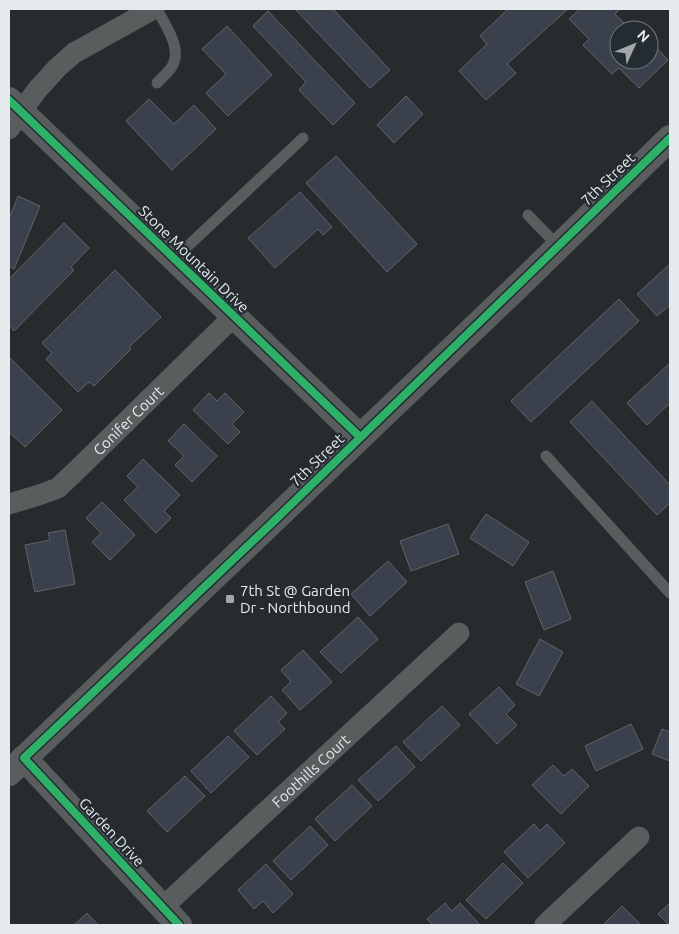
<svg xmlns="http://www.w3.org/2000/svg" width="679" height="934" font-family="Ubuntu,sans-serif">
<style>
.building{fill:#3b414c;stroke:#616467}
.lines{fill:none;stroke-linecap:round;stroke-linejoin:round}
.service{stroke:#5a5d5e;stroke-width:11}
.minor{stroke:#5a5d5e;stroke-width:21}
.tertiary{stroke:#5a5d5e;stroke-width:26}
.cycleway-casing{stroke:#242c31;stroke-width:11}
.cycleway{stroke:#2db169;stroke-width:8}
.poi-dot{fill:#a2a7aa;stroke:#242c31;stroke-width:2}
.labels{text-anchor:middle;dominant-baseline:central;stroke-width:4.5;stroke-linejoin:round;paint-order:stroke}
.street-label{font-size:15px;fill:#e5eaed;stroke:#242c31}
.poi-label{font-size:15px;fill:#e5eaed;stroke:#242c31;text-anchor:start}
</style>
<rect width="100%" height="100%" fill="#272b2e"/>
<g class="building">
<path d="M295,9H333L390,70L370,88Z"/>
<path d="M508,9H568L507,64L516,73L486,100L459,71L487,44L480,36Z"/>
<path d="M580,9H618L619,10L615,14L631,30H619V60H649V40L668,60L639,88L619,68L612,74L583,45L589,39L569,19Z"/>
<path d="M268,11L355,103L333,125L299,90L306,82L253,26Z"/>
<path d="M227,26L272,75L228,116L206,93L226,74L202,49Z"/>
<path d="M406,96L423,114L394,143L377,125Z"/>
<path d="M149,99L174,124L194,105L216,129L172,170L126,121Z"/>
<path d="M336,156L417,244L387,272L306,183Z"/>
<path d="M300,192L332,227L323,235L318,229L275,268L248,238Z"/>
<path d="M18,196L40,206L14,269L9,266V219Z"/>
<path d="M64,223L89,248L71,267L74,270L14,331L9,325V279Z"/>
<path d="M670,264V305L657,316L637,294Z"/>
<path d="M115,270L161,317L129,347L131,349L94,386L89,382L78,392L46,359L52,353L42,343Z"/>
<path d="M619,299L639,321L531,422L511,401Z"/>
<path d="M9,357L62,410L25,447L9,432Z"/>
<path d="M670,363V403L647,425L627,403Z"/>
<path d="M209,393L217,401L225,393L244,412L232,424L240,432L228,444L193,410Z"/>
<path d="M592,401L670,485V503L657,515L570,422Z"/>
<path d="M184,424L217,456L192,482L175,465L184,456L168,441Z"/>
<path d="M143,459L180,495L164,511L171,518L156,533L124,500L138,487L127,476Z"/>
<path d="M102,502L135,535L110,560L92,542L101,533L86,518Z"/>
<path d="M486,514L529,542L513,566L470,538Z"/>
<path d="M448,524L459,554L411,571L400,541Z"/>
<path d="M65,530L75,584L35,592L25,545L50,540L48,533Z"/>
<path d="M388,561L407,582L370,616L351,594Z"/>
<path d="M553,571L571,619L544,630L525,582Z"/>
<path d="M358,617L378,639L341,673L320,652Z"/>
<path d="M540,639L563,652L539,696L516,684Z"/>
<path d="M303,650L332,682L300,710L282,690L291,682L281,670Z"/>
<path d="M499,687L515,705L506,714L517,725L497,744L469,714Z"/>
<path d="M271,696L287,713L278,722L285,729L257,755L234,731Z"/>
<path d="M442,706L460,725L421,761L403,742Z"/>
<path d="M631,724L643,749L596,771L585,746Z"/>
<path d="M662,729L670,732V761L652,754Z"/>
<path d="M228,736L249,757L211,793L191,771Z"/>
<path d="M396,746L415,767L378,801L358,780Z"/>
<path d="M553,765L564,776L572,769L589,786L561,814L532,785Z"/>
<path d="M185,776L205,796L167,832L147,811Z"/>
<path d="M352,785L372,806L335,841L315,819Z"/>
<path d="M534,824L540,831L547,824L565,843L528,878L504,852Z"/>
<path d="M310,826L328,845L291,880L273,861Z"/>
<path d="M503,863L523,883L486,919L466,900Z"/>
<path d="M266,864L293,894L273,913L263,901L254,909L238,890Z"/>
<path d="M445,903L452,911L460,903L480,925H433L427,919Z"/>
<path d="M670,903V925H669L658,914Z"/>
<path d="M622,906L641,925H603Z"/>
<path d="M87,913L98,925H74Z"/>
</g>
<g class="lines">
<g class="service">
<path d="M157,9C165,25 184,50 171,68C167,73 162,78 157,83"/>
<path d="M528,215L558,246"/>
<path d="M174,259L303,138"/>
<path d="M546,456L670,593"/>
</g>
<g class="minor">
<path d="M9,129L37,90L57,68L74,53L153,9"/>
<path id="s1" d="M9,504L39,495L58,488L79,468L234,316"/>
<path id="s2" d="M163,907L459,633"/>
<path d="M545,925L639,837"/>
</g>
<g class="tertiary">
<path d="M9,100L360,437"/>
<path d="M24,758L179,925"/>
<path d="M9,773L515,289L670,138"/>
</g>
<defs>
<g id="cycleway">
<path d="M9,100L360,437"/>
<path d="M179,925L24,758L273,522L670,138"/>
</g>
</defs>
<use href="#cycleway" class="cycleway-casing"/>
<use href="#cycleway" class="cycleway"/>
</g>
<rect class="poi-dot" x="225" y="594" width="10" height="10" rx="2.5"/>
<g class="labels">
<g class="street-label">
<text transform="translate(608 179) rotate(-44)">7th Street</text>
<text transform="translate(194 259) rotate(44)">Stone Mountain Drive</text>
<text stroke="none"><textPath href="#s1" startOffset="149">Conifer Court</textPath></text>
<text transform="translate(317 460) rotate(-44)">7th Street</text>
<text stroke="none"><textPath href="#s2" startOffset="201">Foothills Court</textPath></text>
<text transform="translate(112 832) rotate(47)">Garden Drive</text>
</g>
<g class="poi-label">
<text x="240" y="590">7th St @ Garden<tspan x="240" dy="17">Dr - Northbound</tspan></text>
</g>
</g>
<rect width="679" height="934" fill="none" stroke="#e5eaed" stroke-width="20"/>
<g transform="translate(634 45) rotate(46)"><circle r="24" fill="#242c31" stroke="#71787c"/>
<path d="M0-4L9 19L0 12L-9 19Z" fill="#a2a7aa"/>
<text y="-8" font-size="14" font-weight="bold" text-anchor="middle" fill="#e5eaed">N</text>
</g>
</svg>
